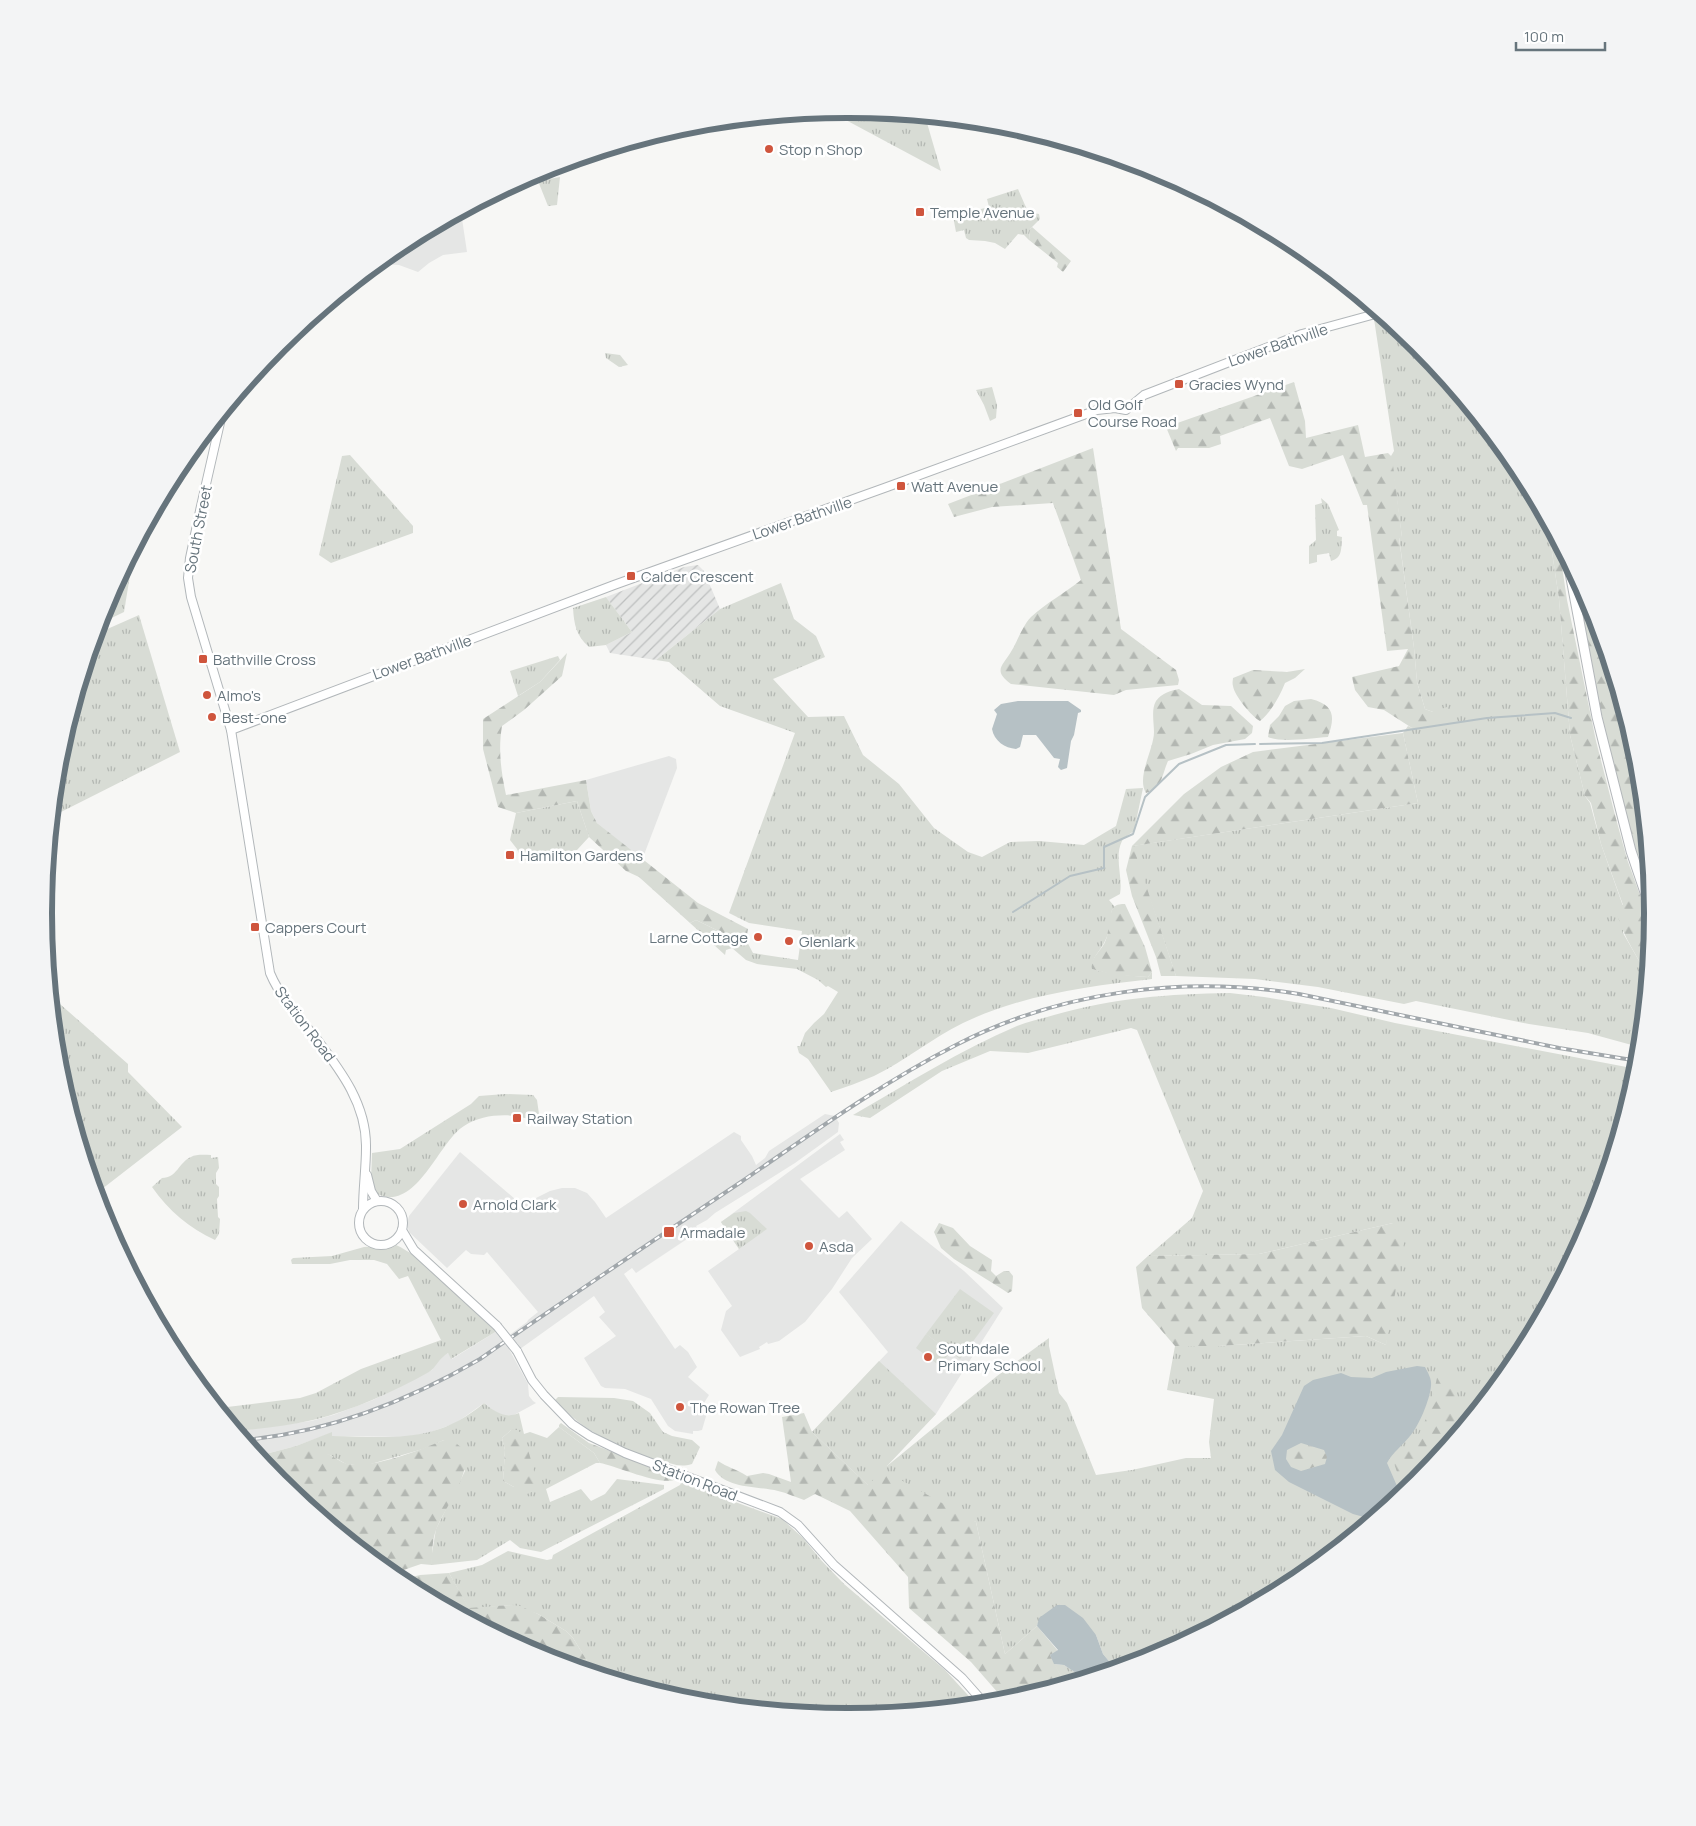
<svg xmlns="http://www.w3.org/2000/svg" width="1696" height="1826" font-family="Manrope,sans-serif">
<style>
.built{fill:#e5e6e5}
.industrial{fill:url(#industrial-furrows)}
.grass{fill:url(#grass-tufts);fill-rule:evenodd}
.forest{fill:url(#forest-firs)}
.pitch{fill:#d8dcd5}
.water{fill:#b6c1c5;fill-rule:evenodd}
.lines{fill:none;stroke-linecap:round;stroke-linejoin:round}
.stream{stroke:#b6c1c5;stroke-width:2}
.secondary-casing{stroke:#b2b7ba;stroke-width:10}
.primary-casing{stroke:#b3b7ba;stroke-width:11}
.secondary{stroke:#fff;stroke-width:8}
.primary{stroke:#fff;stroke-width:9}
.rail-casing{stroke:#a1a7ab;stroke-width:4}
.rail{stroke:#fff;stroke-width:2;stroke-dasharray:5.5;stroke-linecap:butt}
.secondary-bridge-casing{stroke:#b2b7ba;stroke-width:10;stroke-linecap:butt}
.secondary-bridge{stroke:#fff;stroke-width:8}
.poi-dot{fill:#cf553d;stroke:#fff;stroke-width:2}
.labels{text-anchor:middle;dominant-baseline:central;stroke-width:5;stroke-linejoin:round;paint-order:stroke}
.poi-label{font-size:15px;fill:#66747c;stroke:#fff;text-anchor:start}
.street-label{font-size:15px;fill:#66747c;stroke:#fff}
.rim{fill:none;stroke:#66747c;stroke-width:6}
</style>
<defs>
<pattern id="industrial-furrows" width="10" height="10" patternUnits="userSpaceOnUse" patternTransform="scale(1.25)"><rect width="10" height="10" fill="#e5e6e5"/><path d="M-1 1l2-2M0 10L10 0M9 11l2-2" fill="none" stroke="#bdbfbf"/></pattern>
<pattern id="grass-tufts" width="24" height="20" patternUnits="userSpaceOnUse" patternTransform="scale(1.25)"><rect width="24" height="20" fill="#d8dcd5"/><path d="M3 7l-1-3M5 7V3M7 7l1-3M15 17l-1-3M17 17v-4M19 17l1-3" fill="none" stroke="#b3b7b2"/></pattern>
<pattern id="forest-firs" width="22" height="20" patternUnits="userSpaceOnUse" patternTransform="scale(1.25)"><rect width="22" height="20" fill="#d8dcd5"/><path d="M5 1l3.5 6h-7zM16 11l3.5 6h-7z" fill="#b3b7b2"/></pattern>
</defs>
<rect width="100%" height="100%" fill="#f7f7f5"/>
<g class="built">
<path d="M461,212L467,252L443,255L429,263L418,272L399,265L378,264L401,244Z"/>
<path d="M669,756L676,759L677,768L642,860L597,823L591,811L586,780Z"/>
<path d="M825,1114L835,1116L839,1123L838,1132L795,1163L715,1213L707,1220L696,1226L699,1231L636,1273L632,1268L624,1274L675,1349L680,1345L688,1352L697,1367L688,1377L709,1395L704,1403L709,1406L702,1430L698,1431H693V1434L675,1431L668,1426L651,1399L625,1389L605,1388L601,1386L584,1358L616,1336L599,1317L605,1312L594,1296L520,1349L517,1343L509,1349L528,1384L529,1396L533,1401L536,1403L514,1415H502L494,1411L484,1403L456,1423L428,1433L405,1437L332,1436L331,1433L296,1446L258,1456L238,1431L311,1421L333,1415L373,1400L432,1370L440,1358L448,1353L452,1359L497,1331L504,1339L527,1322L528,1320L538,1312L487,1252L484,1255L471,1254L466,1250L447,1268L409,1232L407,1224L409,1216L460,1152L522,1205L550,1191L562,1188H575L587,1193L595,1202L606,1218L734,1132L741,1136V1140L752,1156L756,1165L765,1158L769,1151Z"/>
<path d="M840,1134L844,1140L840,1142L845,1150L800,1179L839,1218L847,1211L872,1239L852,1258L832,1289L805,1322L779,1341L768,1344L767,1342L759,1347L760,1349L740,1357L721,1330L726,1311L732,1306L708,1271L739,1249L721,1222Z"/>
<path d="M901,1221L964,1271L1003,1308L936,1414L868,1485L812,1432L888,1352L839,1292Z"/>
</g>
<path class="industrial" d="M698,565L704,571L720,609L656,660L610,653L606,645L632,632L606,597L684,567Z"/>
<g class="grass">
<path d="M848,109L925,116L941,171L829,111Z"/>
<path d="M560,177L557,205L548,206L538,181Z"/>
<path d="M1018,189L1028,212L1039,214L1040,219L1030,229L1029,240L1024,235L1018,234L1005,249L995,243L985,241L969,240L966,238L964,230L956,232L953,216L989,207L987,199Z"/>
<path d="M1383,317L1417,345L1517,466L1548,525L1559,599L1570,735L1585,796L1590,803L1601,844L1623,906V933L1646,973L1639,1047L1588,1033L1529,1024L1416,1001L1404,1004L1318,987L1255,979L1176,976L1132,846L1418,803L1403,733L1408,726L1412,728L1433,712L1425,709L1417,682L1414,648L1399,537H1402L1391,456L1394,451L1374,319Z"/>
<path d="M605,353L620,355L628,365L619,367L606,358Z"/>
<path d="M992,387L997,405L996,418L990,421L984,405L976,390Z"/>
<path d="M350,455L413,526V533L331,563L319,555L342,456Z"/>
<path d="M1321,498L1328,504L1339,530L1337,531V536L1342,537C1341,548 1343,558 1331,561L1329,553L1317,555V562L1309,564V546L1316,540L1315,505L1322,503Z"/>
<path d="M134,551L124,612L99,624L105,605Z"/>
<path d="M781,583L794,619L816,636L825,657L773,679L808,717L844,716L863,755L899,784L934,828L968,852L982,857L1010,842L1039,841L1084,845L1116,826L1126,789L1143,788L1134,831C1130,834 1124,837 1122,841C1114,857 1123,877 1120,894L1109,900L1115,907L1112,910C1110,920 1110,932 1105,941C1100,952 1092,956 1092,969C1111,974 1129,976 1148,977L1152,972V979C1089,986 1021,995 963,1023C932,1038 905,1061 874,1076C860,1082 846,1087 831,1092L808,1059L799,1053L797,1046H800L805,1033L814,1023L824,1014L838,992L828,986L826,987L818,980L797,969L757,964L746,960L732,948L726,950L725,955L690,923L696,920L733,938L746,940L753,953L798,960L802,931L749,923L729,913L795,733L720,706L669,662L656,660L720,609Z"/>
<path d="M606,597L632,632L606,645L589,647C576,636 574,624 573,608Z"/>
<path d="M139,615L180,752L53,816L59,756L96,634Z"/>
<path d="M558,656L560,660L540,682L518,696L510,671Z"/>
<path d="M577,801L589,837L577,850L522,861L517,849L510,840L516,813Z"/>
<path d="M1230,993L1264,997L1331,1008L1395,1023L1637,1069L1591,1221L1517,1360L1416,1482L1295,1582L1156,1656L1111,1670L1113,1666L1103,1654L1096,1635L1040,1618L1037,1626L1005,1654L976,1522L868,1485L812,1432L879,1361L936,1414L887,1466L997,1376L1049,1338V1346L1059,1393L1067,1403L1096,1475L1132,1470L1186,1458H1211L1209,1442L1214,1399L1167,1390L1175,1346H1219L1366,1336L1386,1345L1393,1223L1259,1254L1148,1256L1192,1218L1203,1191L1137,1030L1131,1028L1028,1053L990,1051L942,1071L870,1118L853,1115C907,1084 960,1050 1017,1026C1029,1021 1042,1019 1054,1015C1114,998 1168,994 1230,993Z"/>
<path d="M52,997L128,1064V1072L182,1127L102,1189L96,1192L59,1070Z"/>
<path d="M505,1094L533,1095L537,1100L539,1114L535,1119C529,1120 523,1117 516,1116C499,1114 479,1116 464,1126C438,1142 416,1215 375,1193L371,1180L372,1153L400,1149L471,1104L479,1096Z"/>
<path d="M211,1155V1158L218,1157L219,1168L216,1173V1184L219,1187V1196L217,1199L218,1217L220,1219L219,1234L215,1240C189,1228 169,1211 152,1187L162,1178C177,1178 179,1162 191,1157C196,1154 205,1155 211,1155Z"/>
<path d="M746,1211L750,1213L767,1229L739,1249L721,1222L734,1213Z"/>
<path d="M396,1245C409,1251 419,1259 429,1269L432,1270L497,1331L451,1359L448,1353C438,1359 436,1368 429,1372C393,1392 354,1410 313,1420C289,1426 263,1428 238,1431L219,1408L300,1398L316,1393L361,1369L441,1340L408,1276L399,1279L387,1264L374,1260H350L330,1264H292L291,1260L293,1258L332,1256L364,1247Z"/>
<path d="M960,1289L994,1313L960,1359L926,1334Z"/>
<path d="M558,1397L614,1398L633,1401L650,1413L663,1432L672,1436L692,1440L700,1447L692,1464C678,1468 672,1463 658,1460C619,1448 582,1431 555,1400Z"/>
<path d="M484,1403C495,1412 505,1419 519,1413L524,1434L530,1432L547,1438L559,1427L594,1453L600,1463H596L546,1489L550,1502L581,1489L591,1501L605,1494L617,1479L664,1485V1489L541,1552L520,1548L510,1540L477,1560L432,1565V1553L436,1529L465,1471L444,1440L423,1449L364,1466L346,1464L330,1455L296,1452V1446L332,1432V1436C391,1437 436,1444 484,1403ZM511,1430L514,1487L503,1481L505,1450L502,1438Z"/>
<path d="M685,1479L716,1495L782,1519L803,1538L821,1560L844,1584L945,1670L977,1705L848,1717L691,1702L594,1672L573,1638L566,1631L538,1614L511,1605L469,1609L449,1573L482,1565L508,1551L547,1560L552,1559L553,1555L680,1485L682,1481Z"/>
<path d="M1054,1664L1064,1665L1076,1673L1083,1670L1089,1676L1065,1684Z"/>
</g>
<g class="forest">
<path d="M1032,227L1071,261L1063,272L1057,267L1058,263L1029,240L1030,229Z"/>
<path d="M1294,382L1305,421L1306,438L1358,425L1365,457L1388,453L1392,457L1402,537L1399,538L1414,648L1417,682L1425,709L1433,712L1447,707L1448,712L1443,721L1412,728L1384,710L1368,707L1355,690L1352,677L1399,666L1408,649L1387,651L1367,505H1363L1343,455L1302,469L1289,466L1270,418L1220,436L1221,444L1209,448H1178L1176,451L1166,427Z"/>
<path d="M1093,448L1121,629L1176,670L1179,680L1178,685L1126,690L1114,695L1011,684C992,670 1003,666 1012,650C1018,640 1023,625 1031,617C1046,603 1065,593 1081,580L1053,503L992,507L954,517L948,504Z"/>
<path d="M1548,525L1559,546L1567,600L1596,741L1615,815L1627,859L1651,926L1646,973C1634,951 1620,931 1615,906L1623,905L1601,844L1591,803L1585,796L1570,735L1559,599Z"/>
<path d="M1577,578L1591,606L1629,730L1642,809L1650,894C1623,815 1603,733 1588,650C1583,626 1581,602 1577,578Z"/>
<path d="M567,653L562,676L524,710L502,726C498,750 501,771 506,795L586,780L591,811L597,823L698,903L748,929L746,940L733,938L696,920L690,923L639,877L626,871L589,837L577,801L516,813L498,807L483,749V719L540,682Z"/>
<path d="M1305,669L1295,678L1285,683C1280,696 1271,712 1260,721C1252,717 1234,695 1233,686C1232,683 1233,680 1233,678L1253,670L1287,672Z"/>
<path d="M1179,689L1202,705L1231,706L1253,726L1252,733L1245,739L1213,745L1191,754L1168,761C1162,774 1163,788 1146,793C1136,777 1154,749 1154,732C1154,723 1151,709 1156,701C1162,693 1170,691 1179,689Z"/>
<path d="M1311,699C1335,705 1335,717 1328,737C1311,738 1282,743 1268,737L1270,725L1279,716L1285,706L1294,701Z"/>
<path d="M1403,733L1418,803L1133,846L1176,976H1161L1156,957L1132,896L1126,870L1132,846L1184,794L1221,767L1253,752Z"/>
<path d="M1125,904L1145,947L1152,972L1148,977L1114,975L1092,969C1090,958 1101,951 1105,942C1110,932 1108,914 1114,907C1117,904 1121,904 1125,904Z"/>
<path d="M939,1223L953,1228L970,1246L992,1260L991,1271L996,1276L1004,1271H1009L1013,1276L1012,1291L1008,1293L1002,1289L954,1259L941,1248L934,1232Z"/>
<path d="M1393,1223L1405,1237L1386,1345L1366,1336L1219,1346H1175L1142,1308L1136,1267L1148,1256L1259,1254Z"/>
<path d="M1452,1373L1460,1428L1416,1482L1407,1490L1401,1484L1393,1460L1419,1434L1429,1412L1437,1378Z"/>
<path d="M804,1413L812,1432L868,1485L883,1470L976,1522L1005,1654L1037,1626L1058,1651L1050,1655L1065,1684L1006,1702L971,1662L909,1608L908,1577L850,1511L815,1494L804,1500C795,1497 787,1493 778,1491C758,1486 726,1489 715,1470L718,1461C727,1467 736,1469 747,1476L763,1473L769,1474L791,1482L782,1417Z"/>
<path d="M561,1423L589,1443L674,1475L676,1479C663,1487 616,1466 600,1463L594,1453L559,1427V1425Z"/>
<path d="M511,1430H517L524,1435L539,1489L527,1494L503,1481L505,1450L502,1438Z"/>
<path d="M444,1440C447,1441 452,1441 455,1443C485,1457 442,1511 436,1530C432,1541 432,1554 432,1565L421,1564L392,1574L279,1481L258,1456L296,1446L297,1452C310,1450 317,1449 330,1455C336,1458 341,1462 347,1464C373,1469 420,1450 444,1440Z"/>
<path d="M1301,1443L1324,1450L1327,1457L1325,1464L1301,1471L1291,1467L1286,1459L1287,1450Z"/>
<path d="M449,1573L469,1608L511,1605L520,1606L538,1614L566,1631L573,1638L594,1672L540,1656L399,1580L420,1575Z"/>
</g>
<g class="pitch">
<path d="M112,593L121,611L100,621L105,605Z"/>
<path d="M926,1334L950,1352L940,1366L916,1348Z"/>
</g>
<g class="water">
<path d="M1018,701H1068L1081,710V712L1078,713L1074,735L1071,741L1067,768L1061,770L1058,767L1060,759L1054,758L1036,735H1023L1020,747L1016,749C1005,748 994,741 992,729L997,714L994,710L1001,704Z"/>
<path d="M1417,1366L1425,1367C1428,1373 1432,1379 1431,1386C1430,1399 1419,1426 1410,1436C1402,1446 1393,1452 1387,1463L1397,1486L1403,1493L1371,1519L1353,1514L1289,1482L1275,1470L1271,1451L1282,1435L1304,1386L1313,1380L1341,1373L1351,1377L1372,1378L1386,1372ZM1301,1443L1324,1450L1327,1457L1325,1464L1301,1471L1291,1467L1286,1459L1287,1450Z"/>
<path d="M1057,1605H1065L1083,1618L1096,1635L1103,1654L1113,1666L1111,1670L1089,1676L1083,1670L1076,1673L1064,1665L1054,1664L1050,1655L1058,1650L1037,1626L1039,1618Z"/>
</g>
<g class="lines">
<g class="stream">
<path d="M1260,744L1322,743L1487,718L1555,713L1571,718"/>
<path d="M1013,912L1070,876L1104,868V847L1133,834L1145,797L1179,764L1226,745L1255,744"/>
</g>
<defs>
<g id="secondary">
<path d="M222,414L201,506L190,558L188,578L191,597L231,730L270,973C280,997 299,1018 316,1038C341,1071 367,1105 366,1148C366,1168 363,1189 363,1209"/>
<path d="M231,730L614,585L887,487L1097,410L1115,408L1126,410L1144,395L1302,334L1379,313"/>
<path d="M367,1175L371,1191L377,1201"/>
<circle cx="381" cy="1223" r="22"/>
<path d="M402,1230L414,1250L497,1326"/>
<path d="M517,1351L532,1380L544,1395L572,1424L590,1436L625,1453L780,1512L798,1525L834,1565L962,1678L985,1704"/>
</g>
<path id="primary" d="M1568,562L1597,717L1631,851L1652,913"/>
</defs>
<use href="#secondary" class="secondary-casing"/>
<use href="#primary" class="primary-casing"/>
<use href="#secondary" class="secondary"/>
<use href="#primary" class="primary"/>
<defs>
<path id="rail" d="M245,1440C329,1432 408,1401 480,1359C566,1299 654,1240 741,1182C811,1134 880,1084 956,1045C1060,991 1185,975 1299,994L1559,1048L1638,1061"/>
</defs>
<use href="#rail" class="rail-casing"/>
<use href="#rail" class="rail"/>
<defs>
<path id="secondary-bridge" d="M497,1326L517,1351"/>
</defs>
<use href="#secondary-bridge" class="secondary-bridge-casing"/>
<use href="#secondary-bridge" class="secondary-bridge"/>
</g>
<g class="poi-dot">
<circle cx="769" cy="149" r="5"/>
<rect x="915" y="207" width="10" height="10" rx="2.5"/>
<rect x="1174" y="379" width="10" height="10" rx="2.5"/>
<rect x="1073" y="408" width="10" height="10" rx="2.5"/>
<rect x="896" y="481" width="10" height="10" rx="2.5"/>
<rect x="626" y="571" width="10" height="10" rx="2.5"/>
<rect x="198" y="654" width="10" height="10" rx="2.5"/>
<circle cx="207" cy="695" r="5"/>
<circle cx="212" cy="717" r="5"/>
<rect x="505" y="850" width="10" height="10" rx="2.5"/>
<rect x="250" y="922" width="10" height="10" rx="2.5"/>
<circle cx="758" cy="937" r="5"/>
<circle cx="789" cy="941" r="5"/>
<rect x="512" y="1113" width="10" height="10" rx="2.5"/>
<circle cx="463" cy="1204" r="5"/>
<rect x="663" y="1226" width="12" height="12" rx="2.5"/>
<circle cx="809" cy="1246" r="5"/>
<circle cx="928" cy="1357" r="5"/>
<circle cx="680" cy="1407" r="5"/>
</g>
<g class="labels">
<g class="poi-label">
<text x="779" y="149">Stop n Shop</text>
<text x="930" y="212">Temple Avenue</text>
<text x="1189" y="384">Gracies Wynd</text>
<text x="1088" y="404">Old Golf<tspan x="1088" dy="17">Course Road</tspan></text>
<text x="911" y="486">Watt Avenue</text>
<text x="641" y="576">Calder Crescent</text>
<text x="213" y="659">Bathville Cross</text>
<text x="217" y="695">Almo's</text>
<text x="222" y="717">Best-one</text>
<text x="520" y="855">Hamilton Gardens</text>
<text x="265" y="927">Cappers Court</text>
<text x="748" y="937" text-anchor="end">Larne Cottage</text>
<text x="799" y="941">Glenlark</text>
<text x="527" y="1118">Railway Station</text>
<text x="473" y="1204">Arnold Clark</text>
<text x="680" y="1232">Armadale</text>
<text x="819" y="1246">Asda</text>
<text x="938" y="1348">Southdale<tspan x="938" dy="17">Primary School</tspan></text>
<text x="690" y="1407">The Rowan Tree</text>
</g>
<g class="street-label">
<text transform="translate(1278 345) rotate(-19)">Lower Bathville</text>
<text transform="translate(802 518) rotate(-19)">Lower Bathville</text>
<text transform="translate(198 529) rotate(-79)">South Street</text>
<text transform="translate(422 657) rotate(-20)">Lower Bathville</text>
<text transform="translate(305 1024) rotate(53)">Station Road</text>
<text transform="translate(695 1480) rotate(21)">Station Road</text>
</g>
</g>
<path d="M0 0H1696V1826H0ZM847 118H849A795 795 0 0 1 1644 913V913A795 795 0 0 1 849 1708H847A795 795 0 0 1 52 913V913A795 795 0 0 1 847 118Z" fill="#f3f4f5" fill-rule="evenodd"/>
<path class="rim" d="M847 118H849A795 795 0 0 1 1644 913V913A795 795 0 0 1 849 1708H847A795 795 0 0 1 52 913V913A795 795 0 0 1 847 118Z"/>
<path d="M1516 42v8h89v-8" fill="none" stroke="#66747c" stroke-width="2.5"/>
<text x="1524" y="42" font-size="15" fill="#66747c" stroke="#ffffff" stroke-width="4" paint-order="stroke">100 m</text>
</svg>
